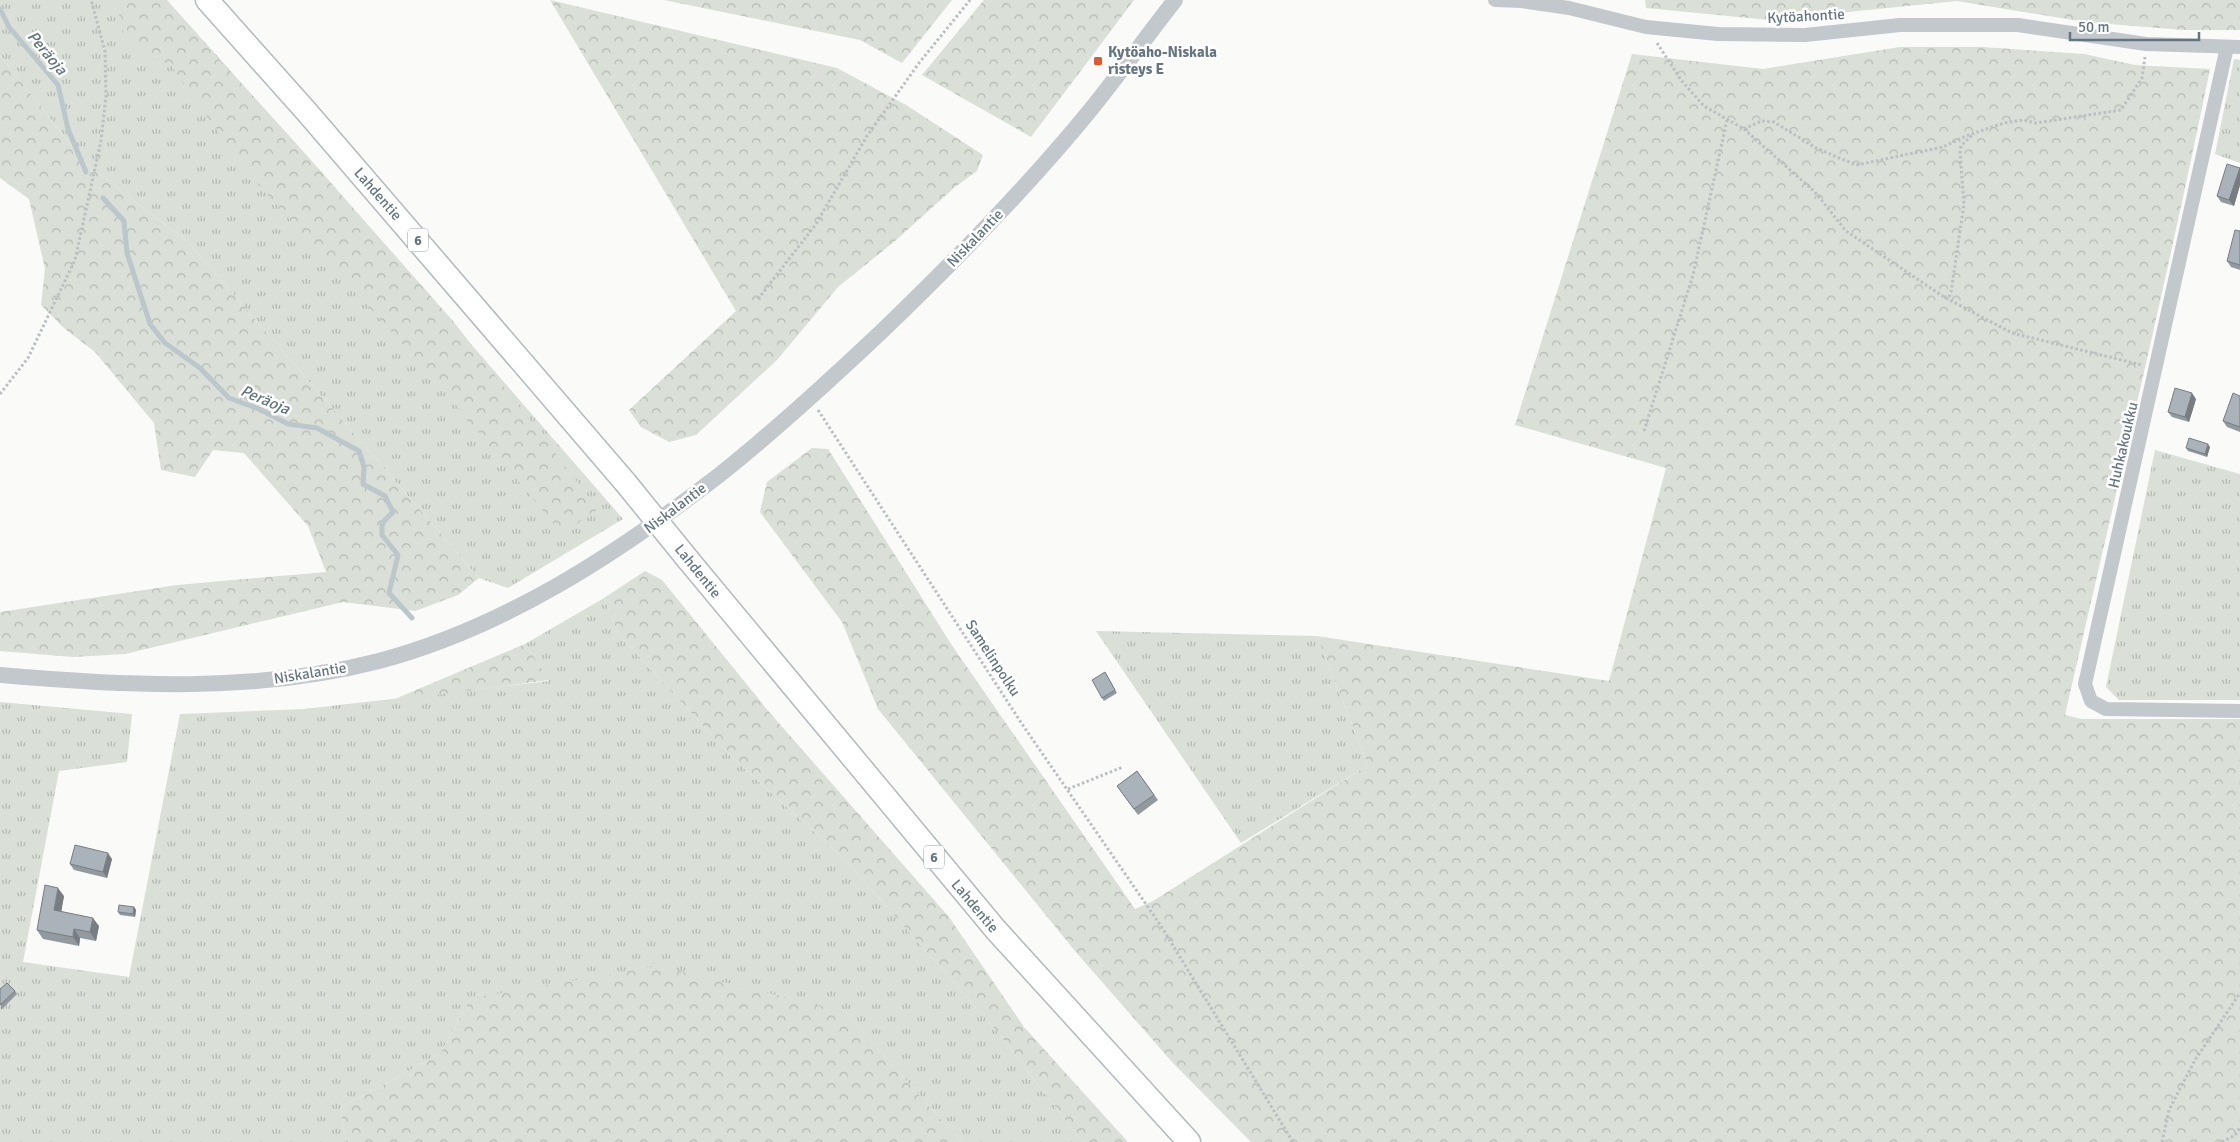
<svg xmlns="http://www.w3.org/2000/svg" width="2240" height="1142" font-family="Signika,sans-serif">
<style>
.grass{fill:url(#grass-tufts)}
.forest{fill:url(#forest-crowns)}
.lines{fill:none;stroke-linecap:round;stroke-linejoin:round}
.stream{stroke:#bbc7cb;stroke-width:5}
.trunk-casing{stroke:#b4b9bd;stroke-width:25}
.path{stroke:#bbbfc2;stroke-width:3;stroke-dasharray:2.5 2.5;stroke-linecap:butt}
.minor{stroke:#c3c8cc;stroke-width:14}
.tertiary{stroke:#c3c8cc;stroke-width:16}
.trunk{stroke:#fff;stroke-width:22}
.trunk-bridge-casing{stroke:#b4b9bd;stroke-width:25;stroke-linecap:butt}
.trunk-bridge{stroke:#fff;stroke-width:22}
.wall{fill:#929a9f}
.shaded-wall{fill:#777d82}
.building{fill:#aab3b9;stroke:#777d82}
.poi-dot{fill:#e4572e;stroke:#fff;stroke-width:2}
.labels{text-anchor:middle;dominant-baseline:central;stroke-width:5;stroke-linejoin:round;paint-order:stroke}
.shield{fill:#fff;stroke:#939fa8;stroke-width:1}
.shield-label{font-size:14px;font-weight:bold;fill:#657683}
.street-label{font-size:15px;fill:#657683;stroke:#fff}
.poi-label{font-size:15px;font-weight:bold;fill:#657683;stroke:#fff;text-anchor:start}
.water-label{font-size:16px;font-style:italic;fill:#60757c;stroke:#fff}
</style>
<defs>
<pattern id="grass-tufts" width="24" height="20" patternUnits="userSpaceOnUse" patternTransform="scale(1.25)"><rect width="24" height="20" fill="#dadfd7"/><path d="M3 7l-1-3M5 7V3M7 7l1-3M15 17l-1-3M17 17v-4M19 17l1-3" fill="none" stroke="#b4b9b4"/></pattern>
<pattern id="forest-crowns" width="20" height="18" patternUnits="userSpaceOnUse" patternTransform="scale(1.25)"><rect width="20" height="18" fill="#dadfd7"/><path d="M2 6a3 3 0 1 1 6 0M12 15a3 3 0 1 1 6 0" fill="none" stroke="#b4b9b4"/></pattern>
</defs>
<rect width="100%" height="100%" fill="#fafaf8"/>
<g class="grass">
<path d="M0,0H167L324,175L623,519L508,588L479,578L189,243L86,164L0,55Z"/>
<path d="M2234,59L2240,60V163L2215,154Z"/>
<path d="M2155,450L2240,474V700H2119L2106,687Z"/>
<path d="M604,598L619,635L734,759L848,863L995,1029L1079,1138L1085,1142H961L845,1012L471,998L440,1054L340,1108L346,1142H0V702L132,714L127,762L59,771L23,962L129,977L180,714L304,709L549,681L525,644Z"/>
<path d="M1096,631L1317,636L1368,765L1241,843Z"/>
</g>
<g class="forest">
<path d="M116,0H165L292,139L453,321L598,509L562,534L436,381L244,169L170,64L148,57L124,37Z"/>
<path d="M550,0L837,68L906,105L983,155L977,171L955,187L895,241L838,287L777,360L696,435L669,442L641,427L629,410L736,311Z"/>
<path d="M664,0H952L902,63L860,40Z"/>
<path d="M984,0H1134L1031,137L922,75Z"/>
<path d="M1645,0H2240V30H2183L2085,22L1957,1L1769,20L1646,8Z"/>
<path d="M1900,47H1982L2084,54L2135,65L2210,69C2166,285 2114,500 2065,715L2081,719H2240V1142H1251L1172,1062L1075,951L878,709L842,622L760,512L767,482L812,448L828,449L951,644L1135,909L1153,901L1368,765L1317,636L1609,681L1666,468L1515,425L1632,54L1763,69Z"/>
<path d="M0,55L86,164L189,243L479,578L458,595L415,611L343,602L125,654L73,657L0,651V612L177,585L326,572L308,526L244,453L213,450L195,477L161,470L154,423L95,352L65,329L41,305L45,269L29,199L0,178Z"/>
<path d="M645,571L662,580L770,713L949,917L1024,1027L1128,1142H1085L1079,1138L995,1029L848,863L734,759L619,635L604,598Z"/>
<path d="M525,644L549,680L390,701Z"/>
<path d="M658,966L845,1012L961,1142H346L340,1108L440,1054L471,998Z"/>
</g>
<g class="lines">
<g class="stream">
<path d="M0,9L9,27L58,85L68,129L86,172"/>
<path d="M103,198L124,221L127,253L150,324L165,343L200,368L229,398L259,409L288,424L317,428L359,451L364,467L363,484L385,496L393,512L382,523V535L398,555L389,593L412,618"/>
</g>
<defs>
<g id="trunk">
<path d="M207,0L306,111L625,482"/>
<path d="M690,562L996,930L1189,1142"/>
</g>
</defs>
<use href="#trunk" class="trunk-casing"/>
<g class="path">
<path d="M1657,43L1681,80L1704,106L1744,129L1815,192L1846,231L1944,297L2012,333L2142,365"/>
<path d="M1744,129L1761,121L1774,122L1816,148L1856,165L1943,147L1966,136L2004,123L2023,120L2036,123L2121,110L2142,78L2145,57"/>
<path d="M1944,297H1949L1951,292L1964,204L1960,153L1961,146L1972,135"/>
<path d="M758,299L816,224L867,136L919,63L970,0"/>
<path d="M0,394L28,358L75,260L101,141L106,96L105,51L91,0"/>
<path d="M818,410L1022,724L1161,926L1293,1142"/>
<path d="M1644,431L1693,275L1727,120"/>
<path d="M1068,789L1123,767"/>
<path d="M2162,1142L2169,1110L2195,1060L2240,993"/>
<path d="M2222,1142L2235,1135L2240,1128"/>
</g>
<g class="minor">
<path d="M1495,0L1522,1L1569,8L1646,27L1718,34L1805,35L1900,25H2018L2146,44L2240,47"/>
<path d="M2227,47L2085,684L2091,701L2106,709L2240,711"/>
</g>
<path class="tertiary" d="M0,675C126,686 255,693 379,661C504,628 617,554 718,476C775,431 827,383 880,333C954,262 1027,188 1092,108C1120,73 1147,36 1175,0"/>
<use href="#trunk" class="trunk"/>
<defs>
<path id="trunk-bridge" d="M625,482L690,562"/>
</defs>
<use href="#trunk-bridge" class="trunk-bridge-casing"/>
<use href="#trunk-bridge" class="trunk-bridge"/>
</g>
<g class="wall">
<path d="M2240,169V185L2234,206L2221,202L2217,196Z"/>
<path d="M2240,231V270L2231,267L2227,261Z"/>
<path d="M2240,396V432L2227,427L2223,421Z"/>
<path d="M2196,399L2189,422L2172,417L2168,412Z"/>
<path d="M2210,447L2207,457L2188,451L2186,448Z"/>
<path d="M1105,672L1117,693L1104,701L1102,698Z"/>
<path d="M1137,771L1158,800L1138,815L1117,786Z"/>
<path d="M112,859L107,878L74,870L70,864Z"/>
<path d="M64,896L61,911L99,926L96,941L80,938L79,946L43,939L37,930Z"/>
<path d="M134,907L136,910L135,917L120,915L118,912Z"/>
<path d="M0,989L15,991L17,994L1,1010Z"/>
</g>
<g class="shaded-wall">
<path d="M2240,168V185L2234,206L2229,200Z"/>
<path d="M2192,393L2196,399L2189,422L2185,417Z"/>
<path d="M2208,444L2210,447L2207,457L2205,454Z"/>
<path d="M108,853L112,859L107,878L103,872Z"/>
<path d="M58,888L64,896L60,919L54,910Z"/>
<path d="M134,907L136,910L135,917L133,914Z"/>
<path d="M93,918L99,926L96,941L90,932Z"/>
<path d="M74,929L80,938L79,946L73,937Z"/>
</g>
<g class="building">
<path d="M2227,164L2240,168L2229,200L2217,196Z"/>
<path d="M2235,230L2240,231V265L2227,261Z"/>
<path d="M2175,388L2192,393L2185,417L2168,412Z"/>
<path d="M2233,393L2240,396V427L2223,421Z"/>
<path d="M2189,438L2208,444L2205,454L2186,448Z"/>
<path d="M1105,672L1115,690L1102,698L1092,680Z"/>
<path d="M1137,771L1154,795L1134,809L1117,786Z"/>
<path d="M75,845L108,853L103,872L70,864Z"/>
<path d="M45,885L58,888L54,910L93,918L90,932L74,929L73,937L37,930Z"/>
<path d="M119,905L134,907L133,914L118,912Z"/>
<path d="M7,983L15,991L0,1005V989Z"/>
</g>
<rect class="poi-dot" x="1093" y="56" width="10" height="10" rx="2.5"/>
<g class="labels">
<g class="shield">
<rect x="408" y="228.5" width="20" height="23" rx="4"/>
<rect x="924" y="845.5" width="20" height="23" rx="4"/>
</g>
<g class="shield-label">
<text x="418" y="240">6</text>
<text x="934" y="857">6</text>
</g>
<g class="street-label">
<text transform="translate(1806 16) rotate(-3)">Kytöahontie</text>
<text transform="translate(378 194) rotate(49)">Lahdentie</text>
<text transform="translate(975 238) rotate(-46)">Niskalantie</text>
<text transform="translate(2123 445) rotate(-77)">Huhkakoukku</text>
<text transform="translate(675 508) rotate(-37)">Niskalantie</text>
<text transform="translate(698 571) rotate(51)">Lahdentie</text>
<text transform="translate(993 658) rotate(57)">Samelinpolku</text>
<text transform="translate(310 673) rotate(-9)">Niskalantie</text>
<text transform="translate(975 906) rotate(50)">Lahdentie</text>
</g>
<g class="poi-label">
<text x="1108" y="52">Kytöaho-Niskala<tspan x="1108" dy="17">risteys E</tspan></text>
</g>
<g class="water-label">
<text transform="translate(47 53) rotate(50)">Peräoja</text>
<text transform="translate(265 400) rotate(23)">Peräoja</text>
</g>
</g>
<path d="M2070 32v8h129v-8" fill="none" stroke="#657683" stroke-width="2.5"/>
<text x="2078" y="32" font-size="15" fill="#657683" stroke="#ffffff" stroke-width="4" paint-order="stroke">50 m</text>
</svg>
